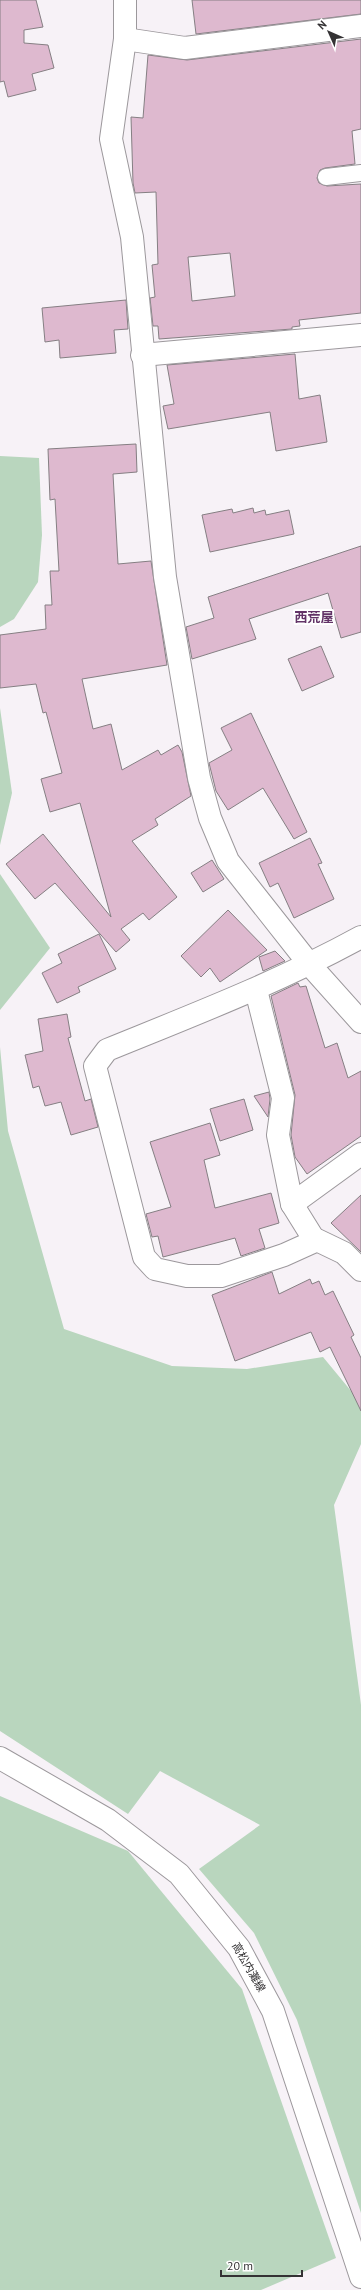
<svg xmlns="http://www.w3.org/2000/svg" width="361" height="2290" font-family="'PT Sans','Noto Sans JP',sans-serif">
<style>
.green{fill:#b9d6be}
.building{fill:#deb9cf;stroke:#857f83;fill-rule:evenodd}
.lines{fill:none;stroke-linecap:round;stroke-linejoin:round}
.lane-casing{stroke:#9c989c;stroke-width:18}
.street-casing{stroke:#9c989c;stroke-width:24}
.secondary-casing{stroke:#9c989c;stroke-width:24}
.lane{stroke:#fff;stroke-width:16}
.street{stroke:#fff;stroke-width:22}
.secondary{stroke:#fff;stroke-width:22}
.labels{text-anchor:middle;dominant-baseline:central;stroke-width:4;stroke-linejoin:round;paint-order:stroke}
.street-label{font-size:11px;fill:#343234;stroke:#fff}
.quarter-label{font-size:13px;font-weight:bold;fill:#623367;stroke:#fff}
</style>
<rect width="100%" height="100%" fill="#f7f2f7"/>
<g class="green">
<path d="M0,456L39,458L42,535L38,582L14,619L0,627Z"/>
<path d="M0,708L12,793L0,845Z"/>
<path d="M0,874L50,948L0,1010Z"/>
<path d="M0,1047L8,1131L64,1329L172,1366L247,1369L323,1357L361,1403V1444L334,1505L361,1705V2213L297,2020L254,1933L199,1869L260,1825L160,1771L128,1814L0,1731Z"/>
<path d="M0,1796L128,1851L242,1989L336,2258L261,2290H0Z"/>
</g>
<g class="building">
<path d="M0,0H36L43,27L24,30V43L48,45L54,68L32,74L36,90L8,97L4,81L0,82Z"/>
<path d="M192,0H361V14L196,34Z"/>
<path d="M361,39V129L352,131L355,164L325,168L320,170L317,178L319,183L327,186L361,184V313L299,320L300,326L292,327V329L159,339L158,326H153L150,298L155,297L152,265L158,264L156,192L135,193L133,183L131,117L143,118L148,55L187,60ZM230,253L235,296L192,301L188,257Z"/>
<path d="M126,300L128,329L114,330L116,353L60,358L59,340L45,342L42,308Z"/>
<path d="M295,354L299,399L320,395L327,442L276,451L270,412L168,429L163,406L174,404L167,365Z"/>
<path d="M136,444L137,472L113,474L118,564L151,561L167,665L82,679L93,729L111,724L122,770L158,750L161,755L178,745L182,752L191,796L155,819L158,825L132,841L177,897L149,920L143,913L121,929L130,940L116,952L55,883L35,899L6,864L43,834L111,917L80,803L50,812L41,779L62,773L46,712L43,713L36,684L0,688V635L46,629L45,605H52L50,571H59L55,499L50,500L48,449Z"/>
<path d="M253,508L254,513L265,510L266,515L289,510L294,534L210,552L202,515L232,509L233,513Z"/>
<path d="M361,546V632L341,638L328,593L249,619L256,639L192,659L186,627L214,618L208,597Z"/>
<path d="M321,646L334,677L302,691L288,659Z"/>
<path d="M251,713L307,832L294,839L263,788L228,810L216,791L209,763L232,750L221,728Z"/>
<path d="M310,838L322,863L318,864L334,899L294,918L278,883L270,887L259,863Z"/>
<path d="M212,860L224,879L203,892L191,873Z"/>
<path d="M228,910L267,950L220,982L210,968L201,977L181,956Z"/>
<path d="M99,934L116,969L78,987L80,992L57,1003L42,973L62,963L58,954Z"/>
<path d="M275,951L285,961L263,971L259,957Z"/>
<path d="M298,983L300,987L306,986L325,1048L337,1043L348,1078L361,1071V1136L307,1174L295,1157L291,1135L295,1095L271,996Z"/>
<path d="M67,1014L71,1037L68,1038L85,1101L91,1099L98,1127L71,1135L61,1102L45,1106L39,1086L33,1088L25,1055L43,1051L38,1019Z"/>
<path d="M269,1092L270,1099L268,1117L254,1096Z"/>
<path d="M244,1099L253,1130L220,1141L210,1109Z"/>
<path d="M210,1123L220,1155L204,1160L215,1208L271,1193L279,1223L259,1229L265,1248L241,1256L235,1238L163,1257L158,1236L152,1237L146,1214L171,1207L150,1142Z"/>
<path d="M361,1195V1252L331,1223Z"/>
<path d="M272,1272L279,1294L310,1279L312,1284L319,1281L325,1295L333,1291L354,1335L351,1337L361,1358V1411L330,1347L320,1352L311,1332L235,1361L212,1295Z"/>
</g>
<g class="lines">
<defs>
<path id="lane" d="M326,177L361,173"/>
<g id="street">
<path d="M125,0V39L111,139L132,237L165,577L199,778L210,818L228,861L310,965L361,1022"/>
<path d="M125,39L185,48L361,26"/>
<path d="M142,355L361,335"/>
<path d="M361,937C279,982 193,1015 107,1050L95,1066L144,1257L155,1269L187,1276H221L284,1255L315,1241L292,1204L361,1154"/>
<path d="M256,990L283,1098L278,1135L292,1204"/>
<path d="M315,1241L317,1240L344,1253L361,1270"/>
</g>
<path id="secondary" d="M0,1758L108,1820L179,1874L239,1948L273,2011L361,2277"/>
</defs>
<use href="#lane" class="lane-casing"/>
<use href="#street" class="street-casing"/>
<use href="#secondary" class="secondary-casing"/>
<use href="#lane" class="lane"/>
<use href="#street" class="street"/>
<use href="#secondary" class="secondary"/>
</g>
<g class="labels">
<g class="street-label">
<text transform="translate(249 1967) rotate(60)">高松内灘線</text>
</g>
<g class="quarter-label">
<text x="314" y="617">西荒屋</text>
</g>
</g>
<g transform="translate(329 32) rotate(315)" stroke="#ffffff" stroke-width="3" paint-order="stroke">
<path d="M0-3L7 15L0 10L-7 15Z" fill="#343234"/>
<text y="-6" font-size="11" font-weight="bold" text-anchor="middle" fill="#343234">N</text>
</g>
<path d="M221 2270v6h81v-6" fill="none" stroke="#343234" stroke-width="2"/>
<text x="227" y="2270" font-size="12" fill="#343234" stroke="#ffffff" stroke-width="3" paint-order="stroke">20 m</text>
</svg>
